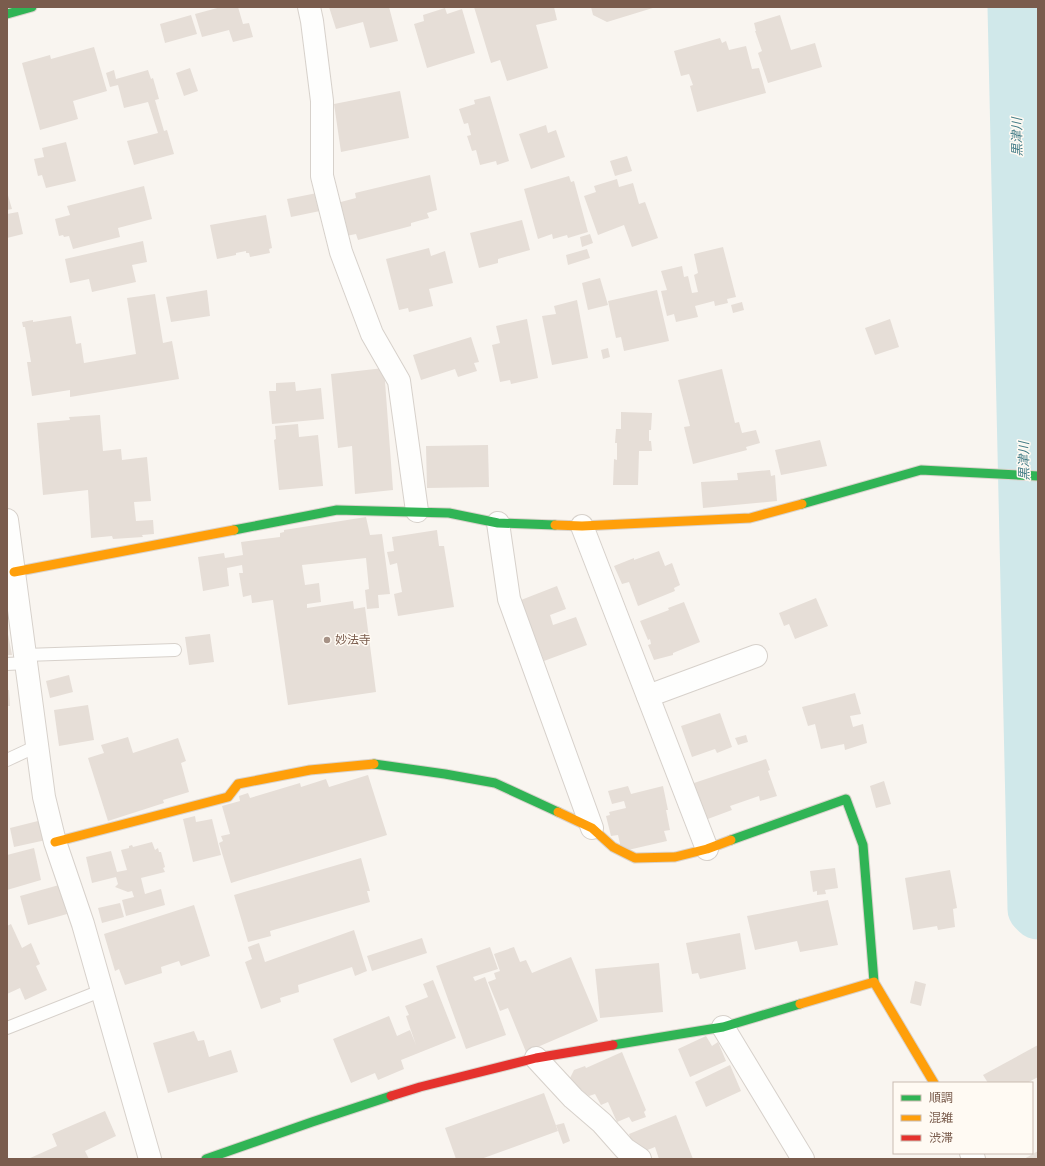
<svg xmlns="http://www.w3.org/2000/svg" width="1045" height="1166" font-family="'Space Grotesk','Noto Sans JP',sans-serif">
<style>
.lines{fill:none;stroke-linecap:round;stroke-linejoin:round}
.river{stroke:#d0e8ea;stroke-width:53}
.building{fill:#e6ded7}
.lane-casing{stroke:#d7d1cb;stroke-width:14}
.street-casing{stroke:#d7d1cb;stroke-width:24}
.fast-casing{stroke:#d9d2cb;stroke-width:11}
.slow-casing{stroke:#d9d2cb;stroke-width:11}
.jam-casing{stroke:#d9d2cb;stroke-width:11}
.lane{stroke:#fefefd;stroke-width:12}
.street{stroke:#fefefd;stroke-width:22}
.fast{stroke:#30b455;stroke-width:9}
.slow{stroke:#ff9f0a;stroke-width:9}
.jam{stroke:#e5322d;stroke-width:9}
.poi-dot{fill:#a69286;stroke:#fffaf3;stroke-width:1.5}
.labels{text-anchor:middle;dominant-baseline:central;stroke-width:3;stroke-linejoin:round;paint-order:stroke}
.poi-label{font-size:12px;fill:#7a5c4d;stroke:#fffaf3;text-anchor:start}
.water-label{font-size:13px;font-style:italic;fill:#437c86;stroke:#fffaf3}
</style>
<rect width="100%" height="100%" fill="#f9f5f0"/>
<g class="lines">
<path class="river" d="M1014,7L1032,808L1034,909L1038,913"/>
</g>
<g class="building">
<path d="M221,7H238L243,24L249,23L253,37L233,42L229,30L202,37L195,14Z"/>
<path d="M329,7H389L398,41L370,48L363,22L336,29Z"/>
<path d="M474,7H554L557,20L536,25L548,68L507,81L500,60L491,63Z"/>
<path d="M591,7H656L607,22L593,15Z"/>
<path d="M445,8L447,14L462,9L475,53L427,68L414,24L424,21L423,15Z"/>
<path d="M191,15L197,34L165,43L160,24Z"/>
<path d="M780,15L791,50L815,43L822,67L768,83L758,53L762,51L755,31H756L754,23Z"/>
<path d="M720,38L722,43L726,41L729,50L746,46L752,69L759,68L766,93L697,112L690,86L693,85L689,74L681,76L674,51Z"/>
<path d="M94,47L107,91L73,101L78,119L40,130L22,63L50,55L51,59Z"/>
<path d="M190,68L198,91L184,96L176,73Z"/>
<path d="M114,70L116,79L148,70L151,79L153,78L159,99L155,100L164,131L167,130L174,154L134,165L127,141L158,133L148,102L124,108L118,85L110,87L106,73Z"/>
<path d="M400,91L409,138L341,152L334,104Z"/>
<path d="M490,96L509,161L497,165L496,161L480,165L476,150L472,151L467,136L471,135L468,123L464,124L459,109L475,104L474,100Z"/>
<path d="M546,125L548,133L556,130L565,157L531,169L519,134Z"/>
<path d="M66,142L76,181L46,188L42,175L38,176L34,159L44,157L42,148Z"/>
<path d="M627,156L632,171L615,176L610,161Z"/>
<path d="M430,175L437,210L427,213L429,218L411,223V226L358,240L356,234L346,236L337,203L356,198L355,193Z"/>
<path d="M569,176L571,182L574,181L588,232L568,238L567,235L553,239L552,234L538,239L524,189Z"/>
<path d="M617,179L619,187L633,183L639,204L645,202L658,238L632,247L624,225L598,235L584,196L596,192L594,186Z"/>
<path d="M144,186L152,219L118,228L120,237L73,249L69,236L64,237L63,235L59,236L55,219L70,215L67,206Z"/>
<path d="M7,192L12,209L7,210Z"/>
<path d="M317,193L320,211L291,217L287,199Z"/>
<path d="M18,212L23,234L7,238V214Z"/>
<path d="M266,215L272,248L269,249L270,253L250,257L249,253H246V251L236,253V255L217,259L210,225Z"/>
<path d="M522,220L530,250L498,259V263L479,268L470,233Z"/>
<path d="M590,234L593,243L582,247L580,237Z"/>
<path d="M143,241L147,262L132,265L136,282L92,292L89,279L70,283L65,259Z"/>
<path d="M723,247L736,297L727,299L728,303L715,306L714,301L695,306L698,317L676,322L674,314L667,316L661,291L667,290L661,271L682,266L684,277L688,276L692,293L698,292L694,275L698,273L694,254Z"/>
<path d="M429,248L431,256L445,251L453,283L429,289L433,306L409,312L408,308L399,310L386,259Z"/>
<path d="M587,249L590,258L568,265L566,255Z"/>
<path d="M600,278L608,305L588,310L582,283Z"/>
<path d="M207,290L210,316L171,322L166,297Z"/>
<path d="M657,290L669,341L624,351L621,337L616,338L608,301Z"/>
<path d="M155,294L163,343L172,341L179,379L70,397V390L32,396L27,362H31L25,327H23L22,322L33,320V322L71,316L76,344L81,343L84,363L136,354L127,298Z"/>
<path d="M577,300L588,358L552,365L542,316L556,314L554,306Z"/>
<path d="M742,302L744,310L733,313L731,305Z"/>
<path d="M527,319L538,378L511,384L510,380L500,382L492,345L500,343L496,326Z"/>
<path d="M890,319L899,347L875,355L865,328Z"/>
<path d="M471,337L479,362L474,363L477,371L458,377L455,369L421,380L413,355Z"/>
<path d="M608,348L610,357L603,359L601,350Z"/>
<path d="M384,368L393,490L355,494L352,446L338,448L331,374Z"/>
<path d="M722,369L735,423L739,422L742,433L756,430L760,443L746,447L747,450L693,464L684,427L690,426L678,380Z"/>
<path d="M295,382L296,391L321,388L324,419L272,424L269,391H276V383Z"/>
<path d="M621,412L652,413L651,430H649V441H651L652,451H639L638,485H613L614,459L617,460V443H615L616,429H621Z"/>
<path d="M100,415L103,451L121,449L122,460L147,457L151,501L134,502L136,521L153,520L154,534L142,535L143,537L113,539L112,536L91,538L88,490L43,495L37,423L70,420L69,417Z"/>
<path d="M298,424L299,437L318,435L323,486L279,490L274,440L276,439L275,426Z"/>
<path d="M820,440L827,466L781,475L775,450Z"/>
<path d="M488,445L489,487L427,488L426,446Z"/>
<path d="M770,470L771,476L775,475L777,501L703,508L701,482L738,480L737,473Z"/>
<path d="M366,517L370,535L382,534L390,594L378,595L379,608L367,609L365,590L369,589L366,558L302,565L305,585L319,583L321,602L307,604V608L353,601L354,609L365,607L376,692L288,705L273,600L252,603L251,595L243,597L239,573H243L242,565L227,568L229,586L203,591L198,557L224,553L225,558L243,555L241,542L280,537V533L284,532V530Z"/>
<path d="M437,530L439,546H444L454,607L398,616L394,594L402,592L397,563L390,565L387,552L394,551L392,537Z"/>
<path d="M659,551L665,566L672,563L680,585L674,588L675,591L638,606L629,582L622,584L614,566L634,558V560Z"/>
<path d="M557,586L566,609L550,615L553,625L576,617L587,645L544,661L521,600Z"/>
<path d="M816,598L828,626L795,639L789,624L784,626L779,613Z"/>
<path d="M684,602L700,642L673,653V655L654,660L648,645L651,644L650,639L648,640L640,621L669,610L668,608Z"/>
<path d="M7,629L12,655H7Z"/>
<path d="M210,634L214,662L189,665L185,637Z"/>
<path d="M69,675L73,692L50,698L46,681Z"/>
<path d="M7,690H9L10,706H7Z"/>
<path d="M855,693L861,714L850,716L853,727L863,724L867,743L845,750L844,744L821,749L815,724L808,726L802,707Z"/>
<path d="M88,705L94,740L59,746L54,710Z"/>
<path d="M720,713L732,747L717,753L715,749L692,757L681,726Z"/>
<path d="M746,735L748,742L738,745L735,738Z"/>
<path d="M128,737L133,753L178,738L186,761L181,763L189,792L163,800L164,803L108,821L88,758L104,753L101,745Z"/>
<path d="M766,759L770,770L768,771L777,796L760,801L759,796L730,806L732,810L705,820L691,784Z"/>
<path d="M368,775L387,835L231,883L219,843L223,841L221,836L230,834L222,806L240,801L239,796L248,793L250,798L300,783L301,787L326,779L329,787Z"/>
<path d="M884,781L891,804L876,808L870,786Z"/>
<path d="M628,786L631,794L663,786L668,810H666L670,830L664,831L667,841L628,850L621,848L618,835L611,836L606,816L610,815L609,812L626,808L624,801L612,804L608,791Z"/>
<path d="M195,816L196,822L212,819L221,855L193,862L183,819Z"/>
<path d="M42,820L46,840L14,847L10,828Z"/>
<path d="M152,842L155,850L158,848L159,852H161L165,867L163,868L165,872L141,878L145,894L161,889L165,905L126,916L122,900L134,897L132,891L128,892L115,887L118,884L116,877L92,883L86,857L111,851L117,872L127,870L121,850L129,848V846L132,845L133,847Z"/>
<path d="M34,848L41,880L7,890V855Z"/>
<path d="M361,858L370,891H367L370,902L270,931L271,936L248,942L234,895Z"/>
<path d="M835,868L838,888L825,890L826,894L817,895V891L813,892L810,871Z"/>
<path d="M950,870L957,908L953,909L955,927L938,930L937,926L913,930L905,878Z"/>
<path d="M59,885L67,914L28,925L20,896Z"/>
<path d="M828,900L838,945L800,952L797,941L755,950L747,916Z"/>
<path d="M120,903L124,917L102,923L98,908Z"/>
<path d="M194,905L210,956L181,966L179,961L161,967L162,973L125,985L119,969L115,971L104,934Z"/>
<path d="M11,924L22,948L31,943L40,964L36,966L47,990L25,1000L20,988L7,994V926Z"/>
<path d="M354,930L367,971L355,976L352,967L298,985L299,992L280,998L281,1002L261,1009L245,962L252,959L248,947L259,943L265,962Z"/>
<path d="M740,933L746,969L700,979L698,973L692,974L686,943Z"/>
<path d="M422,938L427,953L372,971L367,956Z"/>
<path d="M490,947L498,969L473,977L475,981L485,977L506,1035L466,1049L436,966Z"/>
<path d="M514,947L520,962L526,960L532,973L571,957L598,1021L526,1052L508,1008L500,1011L488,982L496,979L494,973L500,971L494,954Z"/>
<path d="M659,963L663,1012L600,1018L595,969Z"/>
<path d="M433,980L456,1038L401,1060L404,1069L378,1080L375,1073L351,1083L333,1039L389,1016L397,1036L410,1030L416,1045L406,1016L409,1015L405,1006L428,997L423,984Z"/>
<path d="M915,981L926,984L921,1006L910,1003Z"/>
<path d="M194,1031L198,1041L204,1040L209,1057L231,1050L238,1072L168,1093L153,1043Z"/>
<path d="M706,1036L712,1046L718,1042L726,1061L690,1077L678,1049Z"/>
<path d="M1038,1045V1077L1027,1083H988L983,1075Z"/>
<path d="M622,1052L646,1110L644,1112L646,1117L632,1122L629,1117L617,1122L608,1102L601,1105L595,1094L589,1096L569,1080L574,1070L585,1066L586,1068Z"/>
<path d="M730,1065L741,1091L706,1107L695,1082Z"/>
<path d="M544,1093L558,1131L481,1159H456L445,1128Z"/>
<path d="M105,1111L116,1136L85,1151L89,1159H28L57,1146L52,1134Z"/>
<path d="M676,1115L693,1159H659L655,1147L645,1151L633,1145L629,1134Z"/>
<path d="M564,1123L570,1141L563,1144L556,1125Z"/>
<path d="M1038,1151V1159H1024Z"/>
</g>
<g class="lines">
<defs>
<g id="lane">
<path d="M25,655L175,650"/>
<path d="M7,664L26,663"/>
<path d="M7,760L37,746"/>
<path d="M7,1028L103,990"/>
</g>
<g id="street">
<path d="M309,7L312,21L322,101V176L341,252L372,334L399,381L417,511"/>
<path d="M7,520L44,797L55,842L83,924L150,1159"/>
<path d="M498,523L509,599L592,828"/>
<path d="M582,526L707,849"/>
<path d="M648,696L756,656"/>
<path d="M723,1027L803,1159"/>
<path d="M536,1058L573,1098L602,1123L625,1149L640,1159"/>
<path d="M971,1153L974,1159"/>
</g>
<g id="fast">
<path d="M7,14L32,7"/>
<path d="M802,504L921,470L1038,476"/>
<path d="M234,530L337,510L449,513L498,523L555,525"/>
<path d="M374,764L445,774L495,783L558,812"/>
<path d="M731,840L846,799L863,845L874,982"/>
<path d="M613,1045L723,1027L800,1004"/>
<path d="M206,1159L312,1122L391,1096"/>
</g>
<g id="slow">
<path d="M555,525L582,526L750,518L802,504"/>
<path d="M14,572L234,530"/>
<path d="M558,812L592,828L613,847L635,858L675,857L707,849L731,840"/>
<path d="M55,842L228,797L238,784L310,770L374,764"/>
<path d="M800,1004L874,982L934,1083"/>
</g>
<path id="jam" d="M391,1096L420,1087L536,1058L613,1045"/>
</defs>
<use href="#lane" class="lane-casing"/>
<use href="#street" class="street-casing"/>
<use href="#fast" class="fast-casing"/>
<use href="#slow" class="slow-casing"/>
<use href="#jam" class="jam-casing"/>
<use href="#lane" class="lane"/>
<use href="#street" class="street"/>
<use href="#fast" class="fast"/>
<use href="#slow" class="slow"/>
<use href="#jam" class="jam"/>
</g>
<circle class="poi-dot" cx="327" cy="640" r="4"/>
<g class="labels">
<g class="poi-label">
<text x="335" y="640">妙法寺</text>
</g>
<g class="water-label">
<text transform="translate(1017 137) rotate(-91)">黒津川</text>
<text transform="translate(1024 461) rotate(-91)">黒津川</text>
</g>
</g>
<rect width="1045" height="1166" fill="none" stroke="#7a5c4d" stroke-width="16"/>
<rect x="893" y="1082" width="140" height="72" fill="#fffaf3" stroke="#cabbb1"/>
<rect x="901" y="1095" width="20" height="6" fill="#30b455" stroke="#cabbb1"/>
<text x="929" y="1102" font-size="12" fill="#7a5c4d">順調</text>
<rect x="901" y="1115" width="20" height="6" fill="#ff9f0a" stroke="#cabbb1"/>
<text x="929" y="1122" font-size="12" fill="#7a5c4d">混雑</text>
<rect x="901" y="1135" width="20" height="6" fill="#e5322d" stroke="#cabbb1"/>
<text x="929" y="1142" font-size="12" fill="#7a5c4d">渋滞</text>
</svg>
